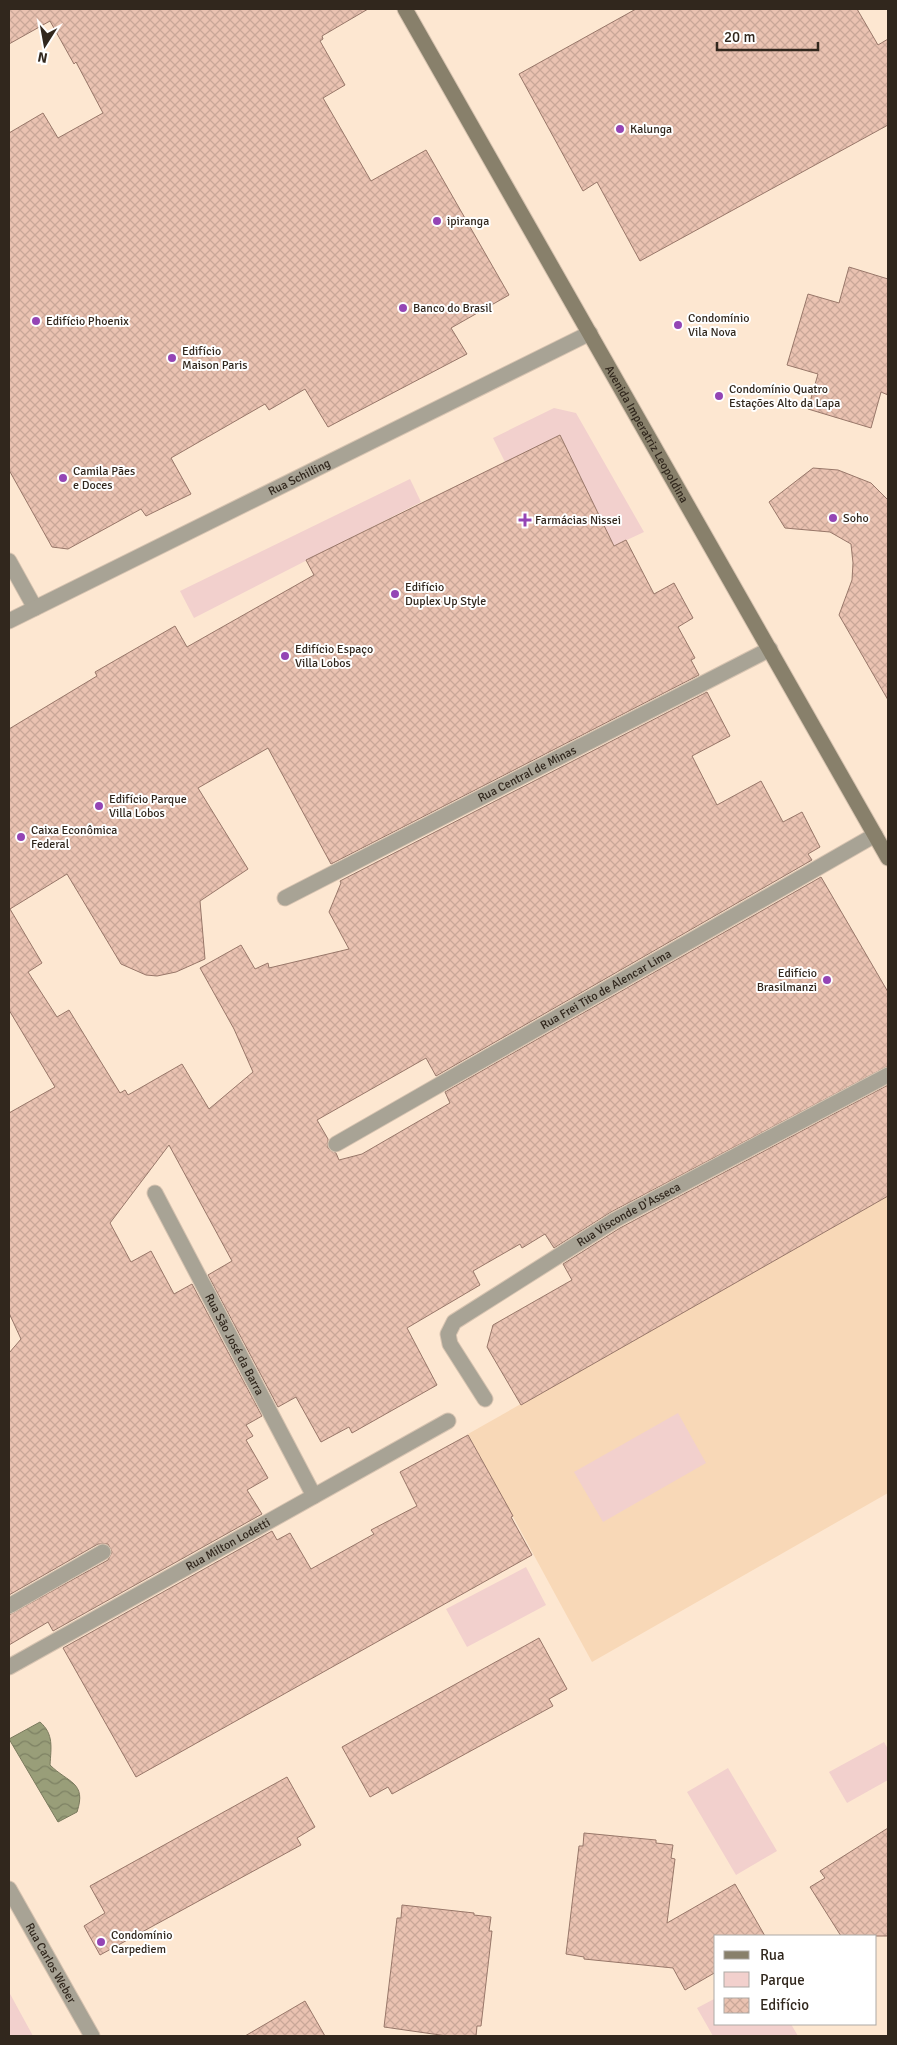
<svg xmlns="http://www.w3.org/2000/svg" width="897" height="2045" font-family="Signika,sans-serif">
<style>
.built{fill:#f8d8b7}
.green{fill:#f2d0cd}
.water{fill:url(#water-waves);stroke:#7a7a5d}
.building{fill:url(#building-cross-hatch);stroke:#987769}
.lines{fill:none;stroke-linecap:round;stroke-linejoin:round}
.street-casing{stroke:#d8c4b1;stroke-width:17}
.secondary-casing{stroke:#d8c4b1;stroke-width:17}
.street{stroke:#a8a395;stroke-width:15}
.secondary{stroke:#88806b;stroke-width:15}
.poi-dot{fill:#9445b5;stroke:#fff;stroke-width:2}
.labels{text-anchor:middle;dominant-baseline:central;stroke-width:4;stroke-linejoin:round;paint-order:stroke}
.poi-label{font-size:12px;fill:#31271d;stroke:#fff;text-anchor:start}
.street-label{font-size:12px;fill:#31271d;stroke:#fff}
</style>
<defs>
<pattern id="water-waves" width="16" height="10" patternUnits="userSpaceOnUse" patternTransform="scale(1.25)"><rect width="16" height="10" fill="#999e79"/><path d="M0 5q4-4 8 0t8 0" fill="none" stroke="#7d8163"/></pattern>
<pattern id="building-cross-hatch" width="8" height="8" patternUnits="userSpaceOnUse" patternTransform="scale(1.25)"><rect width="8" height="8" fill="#eac2b1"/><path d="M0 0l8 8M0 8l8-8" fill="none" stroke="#c9a798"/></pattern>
</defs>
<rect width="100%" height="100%" fill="#fde7d1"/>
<path class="built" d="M888,1196V1493L592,1662L468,1434Z"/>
<g class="green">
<path d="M554,408L576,413L644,532L614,546L560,435L505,462L493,438Z"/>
<path d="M410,479L421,502L194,618L180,591Z"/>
<path d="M678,1413L706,1463L603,1522L574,1472Z"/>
<path d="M526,1567L546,1605L467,1647L446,1609Z"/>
<path d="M884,1742L888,1749V1780L847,1803L829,1772Z"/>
<path d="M728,1768L777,1851L736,1875L687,1792Z"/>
<path d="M9,1992L33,2036H9Z"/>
<path d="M716,1998V2024H791L798,2036H713L697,2008Z"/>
</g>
<path class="water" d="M40,1722C54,1734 51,1748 50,1765C68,1783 87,1782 77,1812L58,1822L9,1739Z"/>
<g class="building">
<path d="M9,9H368L322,36L323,39L320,41L345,85L323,98L371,181L426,150L509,295L451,328L467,354L328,427L305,389L269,410L265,404L171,458L191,494L146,516L141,509L68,549L52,547L9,470V133L43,113L58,138L103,113L76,62L74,64L50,21L9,44Z"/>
<path d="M636,9H857L878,45L888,39V125L640,261L597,182L583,191L519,74Z"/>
<path d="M849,267L888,279V395L881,392L871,428L808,409L818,374L787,365L808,294L839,303Z"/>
<path d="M560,435L614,546L626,540L654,594L674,583L693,618L678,627L695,658L691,660L699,675L331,864L268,748L198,788L248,869L200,901L205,959L176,972L157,976L146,975L121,964L67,874L10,909L42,963L28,972L57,1017L69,1010L120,1093L125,1090L128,1095L182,1064L209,1109L253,1072L234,1029L200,968L241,945L255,969L268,963L269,968L349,949L329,912L341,883L340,881L707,692L730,736L692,756L717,805L761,781L783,822L802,812L820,847L808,854L812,860L436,1076L426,1058L317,1120L328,1139V1148L336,1153L339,1160L362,1154L450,1103L445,1092L821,877L888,992V1066L611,1212L554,1248L545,1234L522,1248L520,1244L473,1271L480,1285L407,1328L437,1385L352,1433L349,1427L321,1442L296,1397L278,1407L208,1275L232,1261L169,1145L110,1223L131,1262L151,1251L174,1294L192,1284L262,1416L246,1425L253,1436L246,1440L268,1478L247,1490L262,1514L53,1631L48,1622L9,1645V1615L108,1560L112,1552L108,1544H98L9,1595V1353L21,1339L9,1313V1113L55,1087L9,1010V729L97,676L95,672L175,626L187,647L314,575L306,560Z"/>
<path d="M813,468L838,470L871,483L888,500V700L839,615L852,580L853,563L851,544L830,532L785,528L769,502Z"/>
<path d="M888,1085V1196L521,1405L487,1347L493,1325L572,1280L563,1264L620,1228Z"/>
<path d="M468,1435L513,1516L511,1517L532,1555L136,1777L63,1648L272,1531L277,1540L290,1533L311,1569L374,1534L371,1530L417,1506L400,1472Z"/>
<path d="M539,1638L567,1689L549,1699L553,1706L392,1794L388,1787L370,1797L342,1747Z"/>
<path d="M287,1777L315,1827L297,1838L301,1845L100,1955L84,1926L105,1913L90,1886Z"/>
<path d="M888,1828V1936H841L810,1887L825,1878L820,1871Z"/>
<path d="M584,1833L656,1840V1843L673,1845L671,1858L675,1859L667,1923L735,1884L765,1936H716V1972L685,1990L673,1968L584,1959V1957L566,1954L579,1846H583Z"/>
<path d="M402,1905L474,1913V1915L491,1917L489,1931H492L481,2026H477L476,2036H447L384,2027L397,1918H401Z"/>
<path d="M305,2001L325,2036H245Z"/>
</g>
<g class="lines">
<defs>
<g id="street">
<path d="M9,561L35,608"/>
<path id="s1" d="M9,621L590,333"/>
<path id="s2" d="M285,898L770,649"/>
<path id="s3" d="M336,1144L875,835"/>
<path id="s4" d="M155,1193L314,1496"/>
<path id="s5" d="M485,1399L450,1344L448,1334L454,1322L615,1220L888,1075"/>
<path d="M9,1606L103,1552"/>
<path id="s6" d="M9,1667L448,1421"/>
<path id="s7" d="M9,1889L92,2036"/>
</g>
<g id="secondary">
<path id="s8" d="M405,9L888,858"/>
</g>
</defs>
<use href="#street" class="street-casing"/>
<use href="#secondary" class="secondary-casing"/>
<use href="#street" class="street"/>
<use href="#secondary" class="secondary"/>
</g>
<g class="poi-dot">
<circle cx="620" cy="129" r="5"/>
<circle cx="437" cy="221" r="5"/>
<circle cx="403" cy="308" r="5"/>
<circle cx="36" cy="321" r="5"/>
<circle cx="678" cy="325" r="5"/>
<circle cx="172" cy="358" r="5"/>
<circle cx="719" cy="396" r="5"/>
<circle cx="63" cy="478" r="5"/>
<circle cx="833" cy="518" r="5"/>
<path d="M522.5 512.5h5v5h5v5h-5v5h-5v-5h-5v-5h5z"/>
<circle cx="395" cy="594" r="5"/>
<circle cx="285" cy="656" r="5"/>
<circle cx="99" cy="806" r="5"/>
<circle cx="21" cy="837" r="5"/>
<circle cx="827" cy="980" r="5"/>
<circle cx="101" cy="1942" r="5"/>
</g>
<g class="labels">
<g class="poi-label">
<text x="630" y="129">Kalunga</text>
<text x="447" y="221">ipiranga</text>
<text x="413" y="308">Banco do Brasil</text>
<text x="688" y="318">Condomínio<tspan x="688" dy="14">Vila Nova</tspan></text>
<text x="46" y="321">Edifício Phoenix</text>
<text x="182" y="351">Edifício<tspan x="182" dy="14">Maison Paris</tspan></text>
<text x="729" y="389">Condomínio Quatro<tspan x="729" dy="14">Estações Alto da Lapa</tspan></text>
<text x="73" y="471">Camila Pães<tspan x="73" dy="14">e Doces</tspan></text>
<text x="843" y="518">Soho</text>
<text x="535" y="520">Farmácias Nissei</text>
<text x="405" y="587">Edifício<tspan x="405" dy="14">Duplex Up Style</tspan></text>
<text x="295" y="649">Edifício Espaço<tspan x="295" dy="14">Villa Lobos</tspan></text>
<text x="109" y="799">Edifício Parque<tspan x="109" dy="14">Villa Lobos</tspan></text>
<text x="31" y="830">Caixa Econômica<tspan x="31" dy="14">Federal</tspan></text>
<text x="817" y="973" text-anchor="end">Edifício<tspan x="817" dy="14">Brasilmanzi</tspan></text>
<text x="111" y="1935">Condomínio<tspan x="111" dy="14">Carpediem</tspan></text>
</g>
<g class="street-label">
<text stroke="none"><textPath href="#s8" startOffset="489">Avenida Imperatriz Leopoldina</textPath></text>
<text stroke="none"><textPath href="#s1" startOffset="324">Rua Schilling</textPath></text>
<text stroke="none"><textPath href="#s2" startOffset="272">Rua Central de Minas</textPath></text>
<text stroke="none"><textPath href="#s3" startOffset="311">Rua Frei Tito de Alencar Lima</textPath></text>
<text stroke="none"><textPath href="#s5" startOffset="294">Rua Visconde D'Asseca</textPath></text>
<text stroke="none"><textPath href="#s4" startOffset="171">Rua São José da Barra</textPath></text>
<text stroke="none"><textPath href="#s6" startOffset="251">Rua Milton Lodetti</textPath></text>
<text stroke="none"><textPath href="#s7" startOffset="85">Rua Carlos Weber</textPath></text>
</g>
</g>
<rect width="897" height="2045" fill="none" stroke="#31271d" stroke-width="20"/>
<rect x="714" y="1935" width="162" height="90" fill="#ffffff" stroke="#ada9a5"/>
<rect x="724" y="1951" width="25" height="8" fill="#88806b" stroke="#ada9a5"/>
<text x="760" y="1960" font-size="15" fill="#31271d">Rua</text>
<rect x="724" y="1972" width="25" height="15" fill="#f2d0cd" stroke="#ada9a5"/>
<text x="760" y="1985" font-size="15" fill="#31271d">Parque</text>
<rect x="724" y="1998" width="25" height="15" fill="url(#building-cross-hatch)" stroke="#ada9a5"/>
<text x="760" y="2010" font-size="15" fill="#31271d">Edifício</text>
<g transform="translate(45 45) rotate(191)" stroke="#ffffff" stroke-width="4" paint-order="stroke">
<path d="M0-4L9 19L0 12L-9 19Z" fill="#31271d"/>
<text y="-8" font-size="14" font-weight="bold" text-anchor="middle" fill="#31271d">N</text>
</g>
<path d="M717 42v8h101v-8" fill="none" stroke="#31271d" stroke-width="2.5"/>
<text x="724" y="42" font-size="15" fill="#31271d" stroke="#ffffff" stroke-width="4" paint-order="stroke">20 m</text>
</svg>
